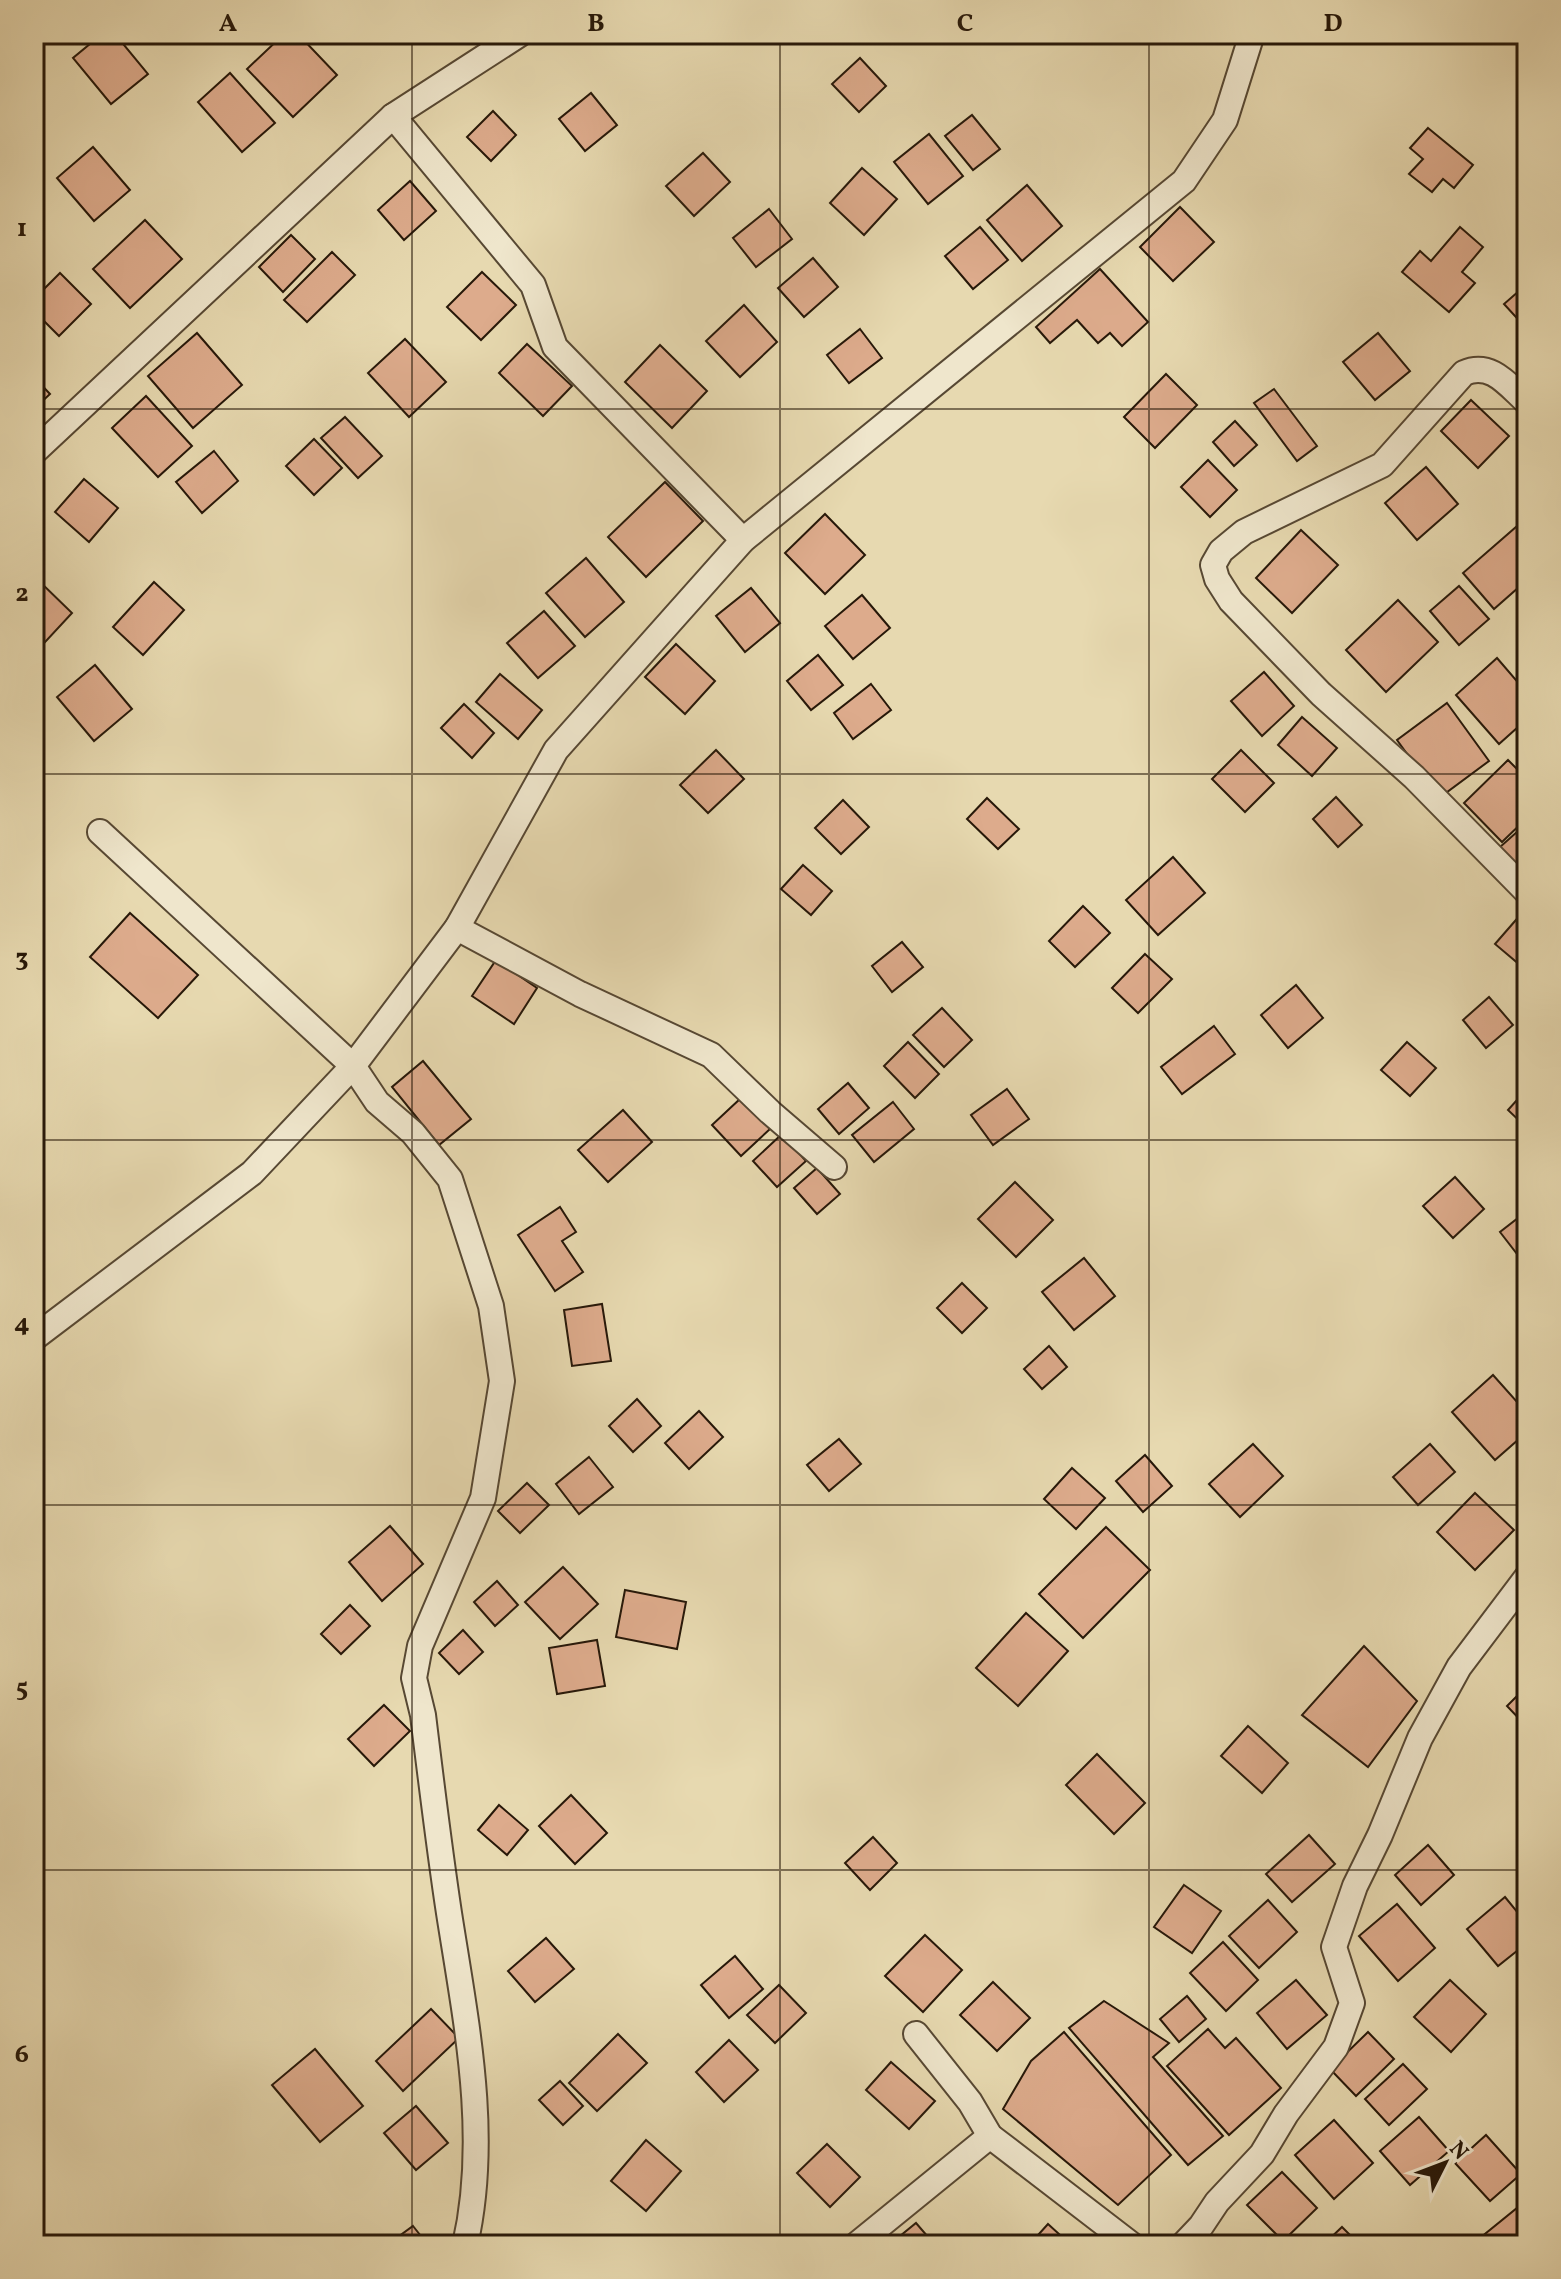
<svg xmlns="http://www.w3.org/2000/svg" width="1561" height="2279" font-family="Vollkorn,serif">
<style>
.building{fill:#ddab8c;stroke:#271809;stroke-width:2}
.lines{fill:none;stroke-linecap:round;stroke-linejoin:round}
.street-casing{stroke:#574833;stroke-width:28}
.street{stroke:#efe6cc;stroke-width:24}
.grid{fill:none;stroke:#271809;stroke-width:2;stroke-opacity:0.55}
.neatline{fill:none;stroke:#271809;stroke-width:3}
.grid-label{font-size:26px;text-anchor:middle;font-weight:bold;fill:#271809}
</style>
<rect width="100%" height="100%" fill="#e7d9b0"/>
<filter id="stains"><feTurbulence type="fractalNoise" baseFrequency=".0025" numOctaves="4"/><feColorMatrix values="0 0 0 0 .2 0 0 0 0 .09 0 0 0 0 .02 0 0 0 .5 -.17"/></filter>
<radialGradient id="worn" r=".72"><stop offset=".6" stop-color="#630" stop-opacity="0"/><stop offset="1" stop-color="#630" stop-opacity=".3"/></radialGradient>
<g class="building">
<path d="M102,34H115L148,74L111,104L73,58Z"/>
<path d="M284,34H298L337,75L293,117L247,69Z"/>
<path d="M860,58L886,86L859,112L832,84Z"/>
<path d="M230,73L275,123L242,152L198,102Z"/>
<path d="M591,93L617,125L585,151L559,119Z"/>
<path d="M493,111L516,135L491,161L467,137Z"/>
<path d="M972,115L1000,149L973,170L945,136Z"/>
<path d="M1428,128L1473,165L1454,188L1443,179L1432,192L1409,174L1423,159L1410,148Z"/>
<path d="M929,134L963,176L928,204L894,162Z"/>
<path d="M93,147L130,190L94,221L57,178Z"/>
<path d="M703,153L730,182L694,216L666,186Z"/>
<path d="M862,168L897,199L864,235L830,203Z"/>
<path d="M410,181L436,211L404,240L378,210Z"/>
<path d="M1027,185L1062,226L1022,261L987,220Z"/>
<path d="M1180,207L1214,242L1173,281L1140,247Z"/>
<path d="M769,209L792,239L756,267L733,238Z"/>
<path d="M145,220L182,259L130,308L93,269Z"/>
<path d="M980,227L1008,260L973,289L945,256Z"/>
<path d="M1460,227L1483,247L1462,272L1475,283L1449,312L1402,272L1420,251L1431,261Z"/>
<path d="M291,235L315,259L283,292L259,267Z"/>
<path d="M332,252L355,275L307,322L284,300Z"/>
<path d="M813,258L838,287L804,317L778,288Z"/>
<path d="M1100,269L1148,322L1122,346L1110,333L1098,343L1077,320L1050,343L1036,327Z"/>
<path d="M482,272L516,305L481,340L447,307Z"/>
<path d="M60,273L91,304L59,336L34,311V299Z"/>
<path d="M1527,284V329L1504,304Z"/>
<path d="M744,305L777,342L740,377L706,341Z"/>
<path d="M860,329L882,358L849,383L827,355Z"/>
<path d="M197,333L242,385L193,428L148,376Z"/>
<path d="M1378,333L1410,371L1375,400L1343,362Z"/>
<path d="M405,339L446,382L409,417L368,373Z"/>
<path d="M527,344L572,386L543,416L499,373Z"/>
<path d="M660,345L707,391L672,428L625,382Z"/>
<path d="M1166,374L1197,405L1155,448L1124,417Z"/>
<path d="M34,377L50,394L34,409Z"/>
<path d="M1274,389L1317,446L1297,461L1254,403Z"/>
<path d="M146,396L192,446L158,477L112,428Z"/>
<path d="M1471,400L1509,436L1478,468L1441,431Z"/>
<path d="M345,417L382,456L358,478L321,438Z"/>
<path d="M1235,421L1257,445L1234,466L1213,442Z"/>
<path d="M314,439L342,468L314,495L286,466Z"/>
<path d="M214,451L238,481L202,513L176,482Z"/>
<path d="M1208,460L1237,490L1210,517L1181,487Z"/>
<path d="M1426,467L1458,504L1417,540L1385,503Z"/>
<path d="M84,479L118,508L89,542L55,512Z"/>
<path d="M665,482L703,521L646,577L608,537Z"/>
<path d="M825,514L865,555L825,594L785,553Z"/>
<path d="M1516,527L1527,540V580L1494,609L1463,573Z"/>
<path d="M1301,530L1338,565L1292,613L1256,578Z"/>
<path d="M586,558L624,602L585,637L546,593Z"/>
<path d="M37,579L72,613L34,654V582Z"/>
<path d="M154,582L184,610L143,655L113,627Z"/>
<path d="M1459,586L1489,619L1459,645L1430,611Z"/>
<path d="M751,588L780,623L745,652L716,616Z"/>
<path d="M862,595L890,628L853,659L825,626Z"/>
<path d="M1398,600L1438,642L1386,692L1346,650Z"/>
<path d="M544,611L575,646L538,678L507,643Z"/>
<path d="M676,644L715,681L685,714L645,677Z"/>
<path d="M818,655L843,685L811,710L787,681Z"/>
<path d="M1497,658L1527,693V719L1499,744L1456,695Z"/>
<path d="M95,665L132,709L94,741L57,697Z"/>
<path d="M1264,672L1294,706L1262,736L1231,701Z"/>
<path d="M500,674L542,710L518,739L476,702Z"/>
<path d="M871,684L891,710L853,739L834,713Z"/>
<path d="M1447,703L1489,761L1439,798L1397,740Z"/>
<path d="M464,704L494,733L472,758L441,728Z"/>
<path d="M1302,717L1337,748L1312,776L1278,745Z"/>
<path d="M716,750L744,779L708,813L680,785Z"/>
<path d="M1241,750L1274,783L1245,812L1212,779Z"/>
<path d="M1508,760L1527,779V818L1502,842L1464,803Z"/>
<path d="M1336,797L1362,825L1338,847L1313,819Z"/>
<path d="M987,798L1019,829L998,849L967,819Z"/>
<path d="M843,800L869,827L841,854L815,828Z"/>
<path d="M1527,823V878L1500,847Z"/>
<path d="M1173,857L1205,893L1158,935L1126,900Z"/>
<path d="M803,865L832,891L811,915L781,889Z"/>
<path d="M1083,906L1110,933L1075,967L1049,941Z"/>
<path d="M130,913L198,975L158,1018L90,957Z"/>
<path d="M1522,913L1527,917V971L1495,944Z"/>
<path d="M902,942L923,967L892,992L872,966Z"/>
<path d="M1145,954L1172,979L1138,1013L1112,988Z"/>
<path d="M496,960L537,988L514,1024L472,996Z"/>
<path d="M1296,985L1323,1018L1288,1048L1261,1015Z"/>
<path d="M1489,997L1513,1025L1486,1048L1463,1020Z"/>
<path d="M942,1008L972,1040L944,1067L913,1035Z"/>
<path d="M1214,1026L1235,1054L1182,1094L1161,1067Z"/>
<path d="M908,1042L939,1074L915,1098L884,1066Z"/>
<path d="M1407,1042L1436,1068L1410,1096L1381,1070Z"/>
<path d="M423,1061L471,1119L439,1145L392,1087Z"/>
<path d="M848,1083L869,1108L839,1134L818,1109Z"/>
<path d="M1007,1089L1029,1119L993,1145L971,1115Z"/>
<path d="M1527,1089V1128L1508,1110Z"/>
<path d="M741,1098L770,1129L741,1156L712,1125Z"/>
<path d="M893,1102L914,1129L874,1162L852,1135Z"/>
<path d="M623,1110L652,1142L608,1182L578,1150Z"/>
<path d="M782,1134L806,1161L777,1187L753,1161Z"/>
<path d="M817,1168L840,1194L817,1214L794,1188Z"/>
<path d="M1455,1177L1484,1209L1453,1238L1423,1206Z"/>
<path d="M1015,1182L1053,1220L1016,1257L978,1219Z"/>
<path d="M560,1207L576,1232L562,1241L583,1272L555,1291L518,1235Z"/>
<path d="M1527,1211V1267L1500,1232Z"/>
<path d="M1084,1258L1115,1296L1074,1330L1042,1292Z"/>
<path d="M962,1283L987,1308L962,1333L937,1308Z"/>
<path d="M602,1304L611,1361L572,1366L564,1310Z"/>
<path d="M1049,1346L1067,1367L1042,1389L1024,1369Z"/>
<path d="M1493,1375L1527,1413V1432L1495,1460L1452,1412Z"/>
<path d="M637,1399L661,1426L633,1452L609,1426Z"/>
<path d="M699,1411L723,1437L689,1469L665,1443Z"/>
<path d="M839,1439L861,1464L829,1491L807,1465Z"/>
<path d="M1253,1444L1283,1476L1240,1517L1209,1484Z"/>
<path d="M1430,1444L1455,1472L1418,1505L1393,1477Z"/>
<path d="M1145,1455L1172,1486L1143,1512L1116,1481Z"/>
<path d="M589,1457L613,1487L579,1514L556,1484Z"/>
<path d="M1072,1468L1105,1498L1076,1529L1044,1499Z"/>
<path d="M527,1483L549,1505L520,1533L498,1511Z"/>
<path d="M1475,1493L1514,1530L1475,1570L1437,1532Z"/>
<path d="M390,1526L423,1564L382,1601L349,1562Z"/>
<path d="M1106,1527L1150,1570L1083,1638L1039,1594Z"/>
<path d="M563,1567L598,1604L560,1639L525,1602Z"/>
<path d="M497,1581L518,1605L495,1626L474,1602Z"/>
<path d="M625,1590L686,1602L677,1649L616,1637Z"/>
<path d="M350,1605L370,1626L341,1654L321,1634Z"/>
<path d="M1026,1613L1068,1651L1018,1706L976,1668Z"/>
<path d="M463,1630L483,1652L459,1674L439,1653Z"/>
<path d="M597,1640L605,1686L557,1694L549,1648Z"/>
<path d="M1364,1646L1417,1701L1368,1767L1302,1715Z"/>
<path d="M1527,1686V1727L1507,1706Z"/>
<path d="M384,1705L410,1731L374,1766L348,1739Z"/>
<path d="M1248,1726L1288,1763L1262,1793L1221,1756Z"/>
<path d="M1097,1754L1145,1803L1114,1834L1066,1785Z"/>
<path d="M571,1795L607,1833L575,1864L539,1826Z"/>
<path d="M499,1805L528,1830L507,1855L478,1830Z"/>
<path d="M1309,1835L1335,1864L1292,1902L1266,1874Z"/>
<path d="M873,1837L897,1863L870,1890L845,1863Z"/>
<path d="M1428,1845L1454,1875L1421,1905L1395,1875Z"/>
<path d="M1184,1885L1221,1911L1192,1953L1154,1927Z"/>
<path d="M1505,1897L1527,1924V1943L1498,1966L1467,1929Z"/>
<path d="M1268,1900L1297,1932L1259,1968L1229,1936Z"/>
<path d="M1397,1904L1435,1948L1398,1981L1359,1936Z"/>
<path d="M925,1935L962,1970L923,2012L885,1976Z"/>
<path d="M546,1938L574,1969L535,2002L508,1971Z"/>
<path d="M1223,1942L1258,1980L1226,2011L1190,1973Z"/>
<path d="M735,1956L763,1989L729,2018L701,1985Z"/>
<path d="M1296,1980L1327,2015L1287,2049L1257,2013Z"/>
<path d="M1450,1980L1486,2014L1451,2052L1414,2017Z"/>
<path d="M993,1982L1030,2018L997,2051L960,2015Z"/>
<path d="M779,1985L806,2013L775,2043L747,2015Z"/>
<path d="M1187,1996L1206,2019L1179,2042L1160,2019Z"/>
<path d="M1104,2001L1169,2043L1153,2057L1223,2136L1188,2165L1069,2028Z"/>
<path d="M431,2009L459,2038L403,2091L376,2061Z"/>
<path d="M1208,2029L1225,2048L1236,2038L1281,2088L1229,2135L1167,2066Z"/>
<path d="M1064,2032L1171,2155L1118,2205L1003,2109L1031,2061Z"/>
<path d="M1368,2032L1394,2059L1356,2096L1330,2069Z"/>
<path d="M618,2034L647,2063L597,2111L569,2083Z"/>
<path d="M729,2040L758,2070L724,2102L696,2072Z"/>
<path d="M315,2049L363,2106L320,2142L272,2085Z"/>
<path d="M891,2062L935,2101L909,2129L866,2090Z"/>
<path d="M1403,2064L1427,2089L1389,2125L1365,2099Z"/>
<path d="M560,2081L583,2106L563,2125L539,2100Z"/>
<path d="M416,2106L448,2143L416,2170L384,2133Z"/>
<path d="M1419,2117L1449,2151L1410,2185L1380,2151Z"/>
<path d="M1334,2120L1373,2163L1334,2199L1295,2155Z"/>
<path d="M1486,2135L1521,2174L1490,2201L1455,2163Z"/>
<path d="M646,2140L681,2171L646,2211L611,2181Z"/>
<path d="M827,2144L860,2177L830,2207L797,2173Z"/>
<path d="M1282,2172L1317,2208L1283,2241L1247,2205Z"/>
<path d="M1517,2208L1527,2220V2245H1485L1480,2238Z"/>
<path d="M916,2223L935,2245H889Z"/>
<path d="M1048,2224L1071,2245H1029Z"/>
<path d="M413,2226L428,2245H387Z"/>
<path d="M1342,2227L1360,2245H1323Z"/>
</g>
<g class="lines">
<defs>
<g id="street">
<path d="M393,116L533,285L555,347L743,540"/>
<path d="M1527,402C1508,385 1491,361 1464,373L1382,465L1244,532L1221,551L1213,565L1217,579L1231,601L1321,694L1414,777L1527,892"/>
<path d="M34,452L393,116L520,34"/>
<path d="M100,832L353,1066L377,1102L413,1133L450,1179L491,1306L502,1381L483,1498L420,1646L414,1678L423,1715C431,1781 439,1847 449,1913C466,2022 490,2136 465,2245"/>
<path d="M457,928L580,994L711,1055L770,1112L834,1167"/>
<path d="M34,1338L252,1173L353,1066L457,928L556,750L743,540L1184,181L1225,120L1252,34"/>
<path d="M916,2034L970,2102L990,2136L1132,2245"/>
<path d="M856,2245L990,2136"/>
<path d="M1183,2245L1201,2226L1217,2202L1262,2154L1286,2114L1336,2047L1352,2003L1334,1947L1355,1886L1380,1835L1420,1738L1459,1667L1527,1577"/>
</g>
</defs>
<use href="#street" class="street-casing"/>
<use href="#street" class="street"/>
</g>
<path class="grid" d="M412,34V2245M780,34V2245M1149,34V2245M34,409H1527M34,774H1527M34,1140H1527M34,1505H1527M34,1870H1527"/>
<rect width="1561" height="2279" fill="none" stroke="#e7d9b0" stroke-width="88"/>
<g transform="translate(1445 2163) rotate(48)" stroke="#efe6cc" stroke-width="6" paint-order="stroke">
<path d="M0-6L14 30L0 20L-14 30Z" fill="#271809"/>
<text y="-12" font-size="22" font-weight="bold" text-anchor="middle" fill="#271809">N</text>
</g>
<rect x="44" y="44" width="1473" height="2191" class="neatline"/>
<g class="grid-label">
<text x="228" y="31">A</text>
<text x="596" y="31">B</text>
<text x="965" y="31">C</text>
<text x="1333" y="31">D</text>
<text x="22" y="236">1</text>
<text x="22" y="601">2</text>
<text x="22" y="966">3</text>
<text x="22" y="1331">4</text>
<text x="22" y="1696">5</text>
<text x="22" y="2062">6</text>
</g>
<rect width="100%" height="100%" filter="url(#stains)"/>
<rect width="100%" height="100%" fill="url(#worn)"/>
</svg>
